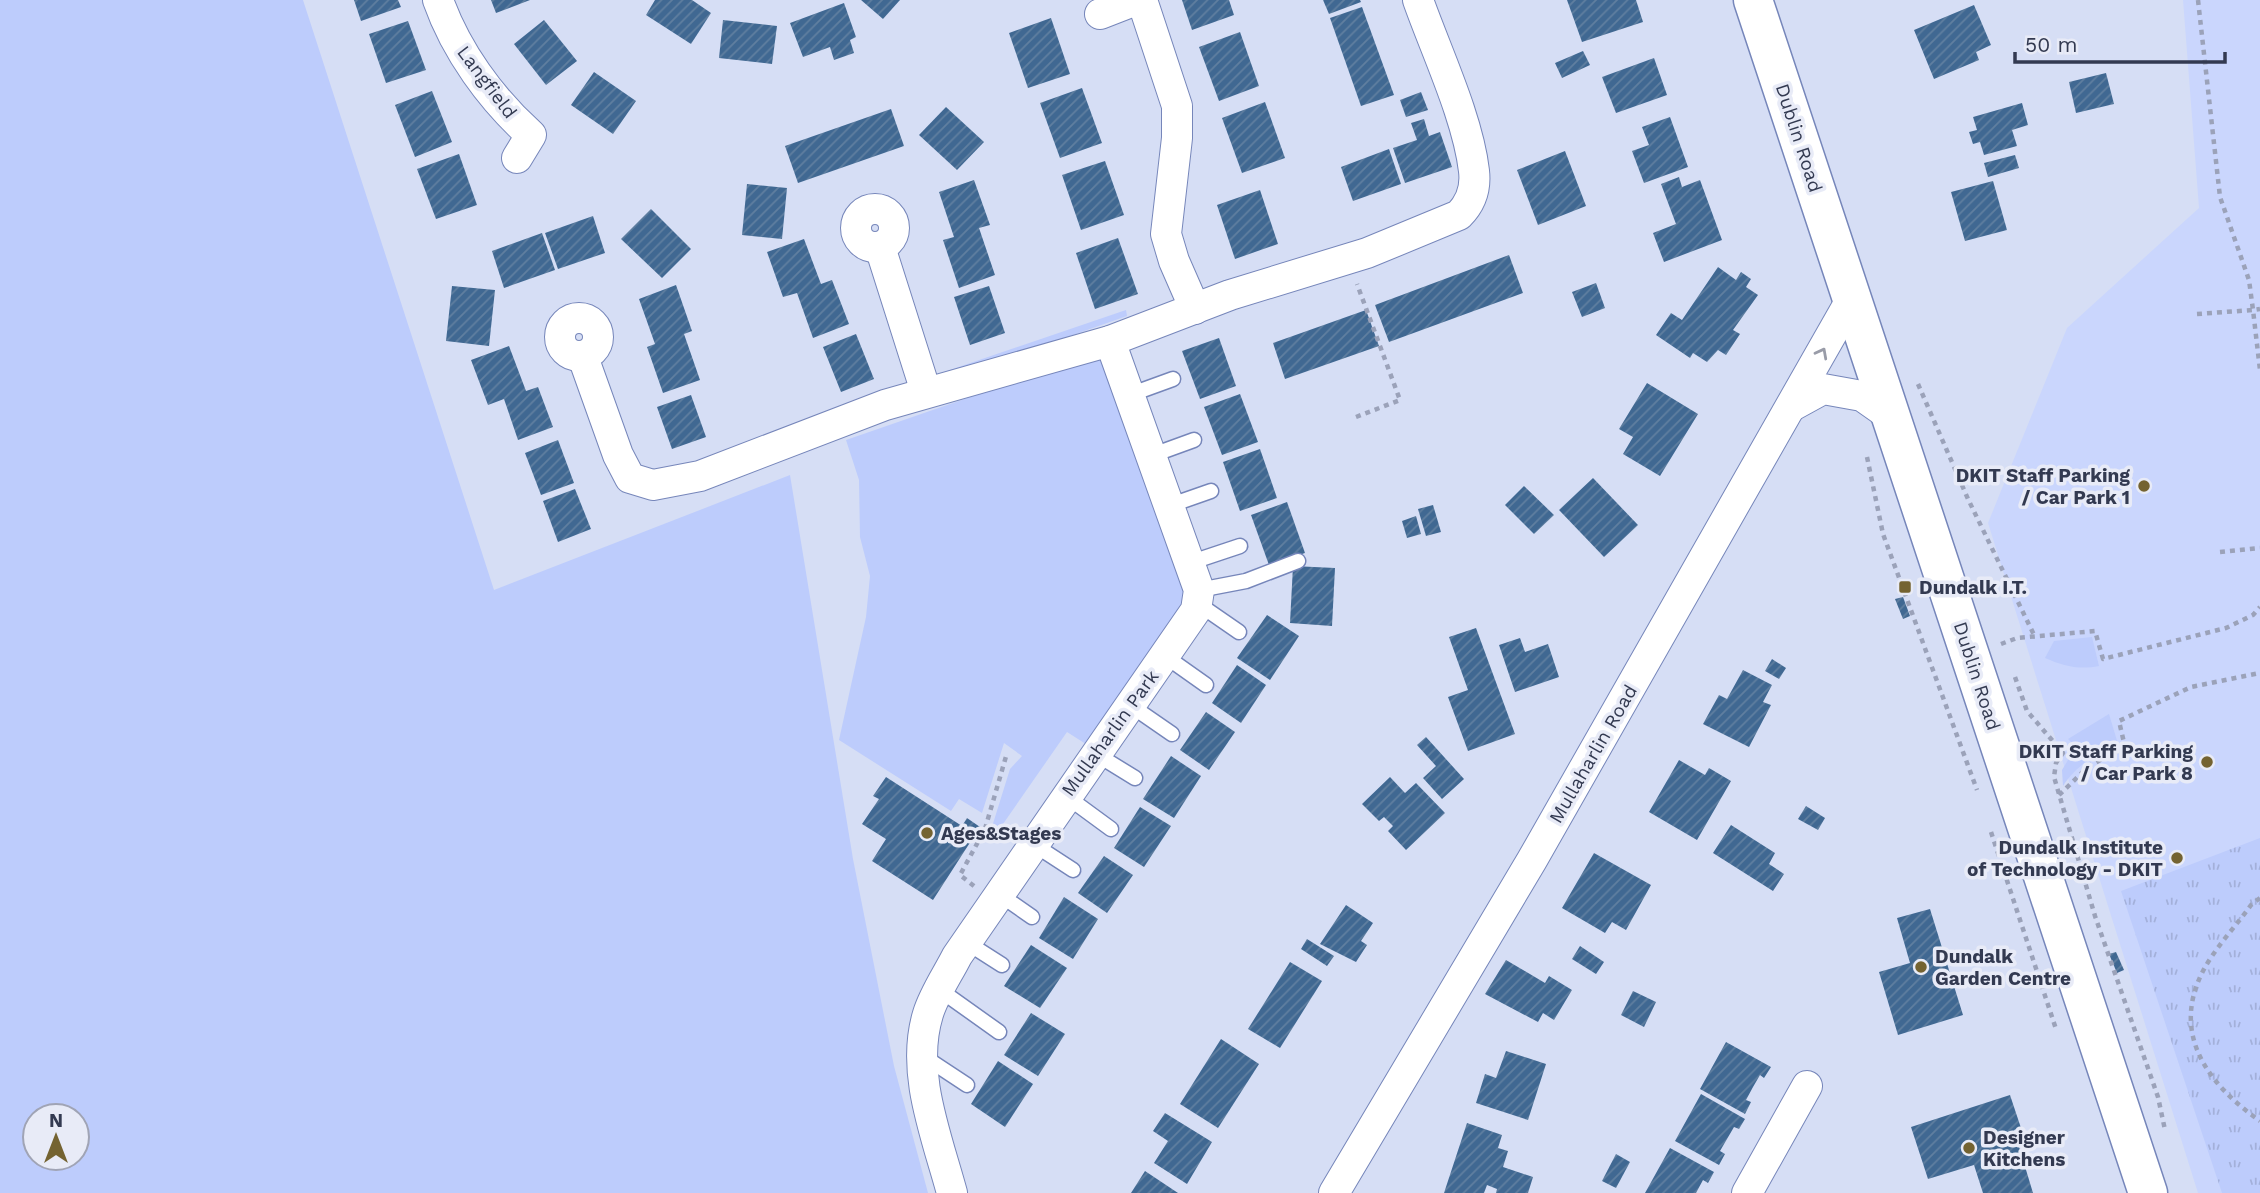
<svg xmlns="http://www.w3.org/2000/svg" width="2260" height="1193" font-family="'Work Sans',sans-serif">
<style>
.built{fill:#cad6fd}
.green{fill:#bdccfc;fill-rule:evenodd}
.park{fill:url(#park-tufts)}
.building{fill:url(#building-hatch)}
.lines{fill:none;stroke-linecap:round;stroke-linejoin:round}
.lane-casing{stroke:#7686ba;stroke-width:17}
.street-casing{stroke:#7686ba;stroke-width:32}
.secondary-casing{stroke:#7686ba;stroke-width:41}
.path{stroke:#9ba2b9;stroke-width:4.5;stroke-dasharray:5 5;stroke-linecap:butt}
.lane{stroke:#fff;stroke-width:14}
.street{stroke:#fff;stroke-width:30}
.secondary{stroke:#fff;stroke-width:38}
.oneway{stroke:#999ca8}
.poi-dot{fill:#746331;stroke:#e8ebf7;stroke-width:2.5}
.labels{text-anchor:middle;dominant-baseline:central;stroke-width:7;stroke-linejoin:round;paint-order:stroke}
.street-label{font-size:19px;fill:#333a51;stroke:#e8ebf7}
.poi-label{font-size:19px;font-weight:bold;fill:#333a51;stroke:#e8ebf7;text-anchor:start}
</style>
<defs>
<pattern id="park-tufts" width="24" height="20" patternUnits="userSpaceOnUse" patternTransform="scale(1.75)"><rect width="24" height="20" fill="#bdccfc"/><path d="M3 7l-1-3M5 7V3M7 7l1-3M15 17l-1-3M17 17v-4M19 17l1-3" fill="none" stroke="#a3b0da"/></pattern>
<pattern id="building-hatch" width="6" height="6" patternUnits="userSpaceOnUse" patternTransform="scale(1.75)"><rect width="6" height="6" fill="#406892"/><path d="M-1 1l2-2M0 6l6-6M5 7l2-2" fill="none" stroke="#607fa0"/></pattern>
</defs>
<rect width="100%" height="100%" fill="#d6def5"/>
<path class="built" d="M2183,0H2260V1193H2198L1988,523L2067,328L2199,208Z"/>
<g class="green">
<path d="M0,0H303L494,590L790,475L853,859L894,1066L928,1193H0ZM35,1116H77V1158H35Z"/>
<path d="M1126,310L1127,316L962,374L944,372Z"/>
<path d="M1097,357L1105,361L1186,572L1187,601L1089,746L1067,732L996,834L991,830L1010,769L1022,756L1004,743L982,813L959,799L951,811L839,740L866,617L870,576L860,537L859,480L846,440L1083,358Z"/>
<path d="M2092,637L2099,666C2079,670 2063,666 2045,658L2054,641Z"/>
<path d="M2109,714L2118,744C2096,755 2077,764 2063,786L2062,770L2076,747L2068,739Z"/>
</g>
<path class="park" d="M2260,838V1193H2222L2121,891Z"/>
<g class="building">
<path d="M354,0H398L401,7L361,21Z"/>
<path d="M491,0H530L496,13Z"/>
<path d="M655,0H692L711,13L691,44L646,15Z"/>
<path d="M861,0H900L883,19Z"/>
<path d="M1182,0H1229L1234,15L1192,30Z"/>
<path d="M1323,0H1360L1361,2L1329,14Z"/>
<path d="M1567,0H1636L1643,22L1582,42Z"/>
<path d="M844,3L856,37L850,40L854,53L834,60L830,47L803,57L790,23Z"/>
<path d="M1974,5L1991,45L1976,52L1979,60L1934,79L1914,30Z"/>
<path d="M1362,7L1394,95L1361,106L1330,18Z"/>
<path d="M1051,18L1070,74L1028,88L1009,33Z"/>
<path d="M544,20L577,61L546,85L514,44Z"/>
<path d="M723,20L777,26L772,64L719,58Z"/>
<path d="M408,21L426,70L386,83L369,34Z"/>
<path d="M1240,32L1259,86L1219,101L1199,47Z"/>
<path d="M1583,51L1590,65L1562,78L1555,63Z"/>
<path d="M1654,58L1667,95L1616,113L1602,77Z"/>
<path d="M594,72L636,101L613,134L571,105Z"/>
<path d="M2106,73L2114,104L2076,113L2069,82Z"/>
<path d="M1082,88L1102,143L1060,158L1040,103Z"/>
<path d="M432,91L452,142L415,157L395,105Z"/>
<path d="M1421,92L1428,110L1406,117L1400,100Z"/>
<path d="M1265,102L1285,158L1242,173L1222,118Z"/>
<path d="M2022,103L2028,125L2012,130L2017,146L1984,155L1980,142L1973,144L1969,132L1977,130L1973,117Z"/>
<path d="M946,107L984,142L957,170L919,135Z"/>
<path d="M891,109L904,146L798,183L785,146Z"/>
<path d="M1670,117L1688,167L1644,183L1632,151L1649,145L1642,127Z"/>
<path d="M1424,119L1429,136L1440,132L1452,167L1405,183L1393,148L1417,140L1411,123Z"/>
<path d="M1389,149L1401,184L1353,201L1341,167Z"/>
<path d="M1565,151L1586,206L1538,225L1517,170Z"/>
<path d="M459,154L477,205L436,219L417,169Z"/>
<path d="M2015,155L2019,168L1988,177L1984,163Z"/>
<path d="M1105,161L1124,215L1081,230L1062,175Z"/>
<path d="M1679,177L1682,187L1700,180L1722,240L1664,262L1653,233L1676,224L1661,184Z"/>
<path d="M974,180L990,225L979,228L995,275L959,288L943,240L954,237L939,192Z"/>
<path d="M1993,181L2007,230L1965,241L1951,192Z"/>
<path d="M747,184L787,188L782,239L742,235Z"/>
<path d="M1260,190L1278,244L1235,259L1217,205Z"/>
<path d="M651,209L691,249L662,278L621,239Z"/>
<path d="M593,216L605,253L558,269L545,233Z"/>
<path d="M542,233L555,270L504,288L492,251Z"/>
<path d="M1118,238L1138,294L1095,309L1076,253Z"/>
<path d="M804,239L821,284L832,280L849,324L813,338L797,293L783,297L767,252Z"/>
<path d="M1509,255L1523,293L1389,342L1375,305Z"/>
<path d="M1718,267L1736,280L1741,272L1751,279L1746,287L1758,295L1733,330L1740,334L1726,355L1718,350L1707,362L1693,353L1690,358L1656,335L1671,313L1682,320Z"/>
<path d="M1596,283L1605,308L1582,317L1572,292Z"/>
<path d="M676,285L692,331L684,334L700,380L663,393L647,347L655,344L639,299Z"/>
<path d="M452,286L495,290L489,346L446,341Z"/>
<path d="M989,286L1005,333L970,345L954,297Z"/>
<path d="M1366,310L1379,346L1285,379L1273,343Z"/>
<path d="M856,334L874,379L841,392L823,347Z"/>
<path d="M1219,338L1236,386L1200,399L1182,351Z"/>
<path d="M509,346L526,391L538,387L553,427L518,440L504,399L488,405L471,360Z"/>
<path d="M1647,383L1698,414L1660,476L1623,454L1633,437L1619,429Z"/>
<path d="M1240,394L1258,442L1222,455L1204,407Z"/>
<path d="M691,395L706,437L672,449L657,407Z"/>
<path d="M558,440L574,483L541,495L525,453Z"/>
<path d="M1260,449L1277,498L1240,511L1223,462Z"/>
<path d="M1593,478L1638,525L1604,557L1559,510Z"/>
<path d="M1524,486L1554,515L1534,534L1505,505Z"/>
<path d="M575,489L591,529L558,542L543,501Z"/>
<path d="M1287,502L1305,553L1269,565L1251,515Z"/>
<path d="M1433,505L1441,532L1426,536L1418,509Z"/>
<path d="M1416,516L1421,534L1407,538L1402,521Z"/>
<path d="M1293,566L1335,568L1332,626L1290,623Z"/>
<path d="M1903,597L1910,616L1903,619L1895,599Z"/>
<path d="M1267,615L1299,636L1270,680L1237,658Z"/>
<path d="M1476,628L1515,734L1468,751L1448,697L1468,690L1449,637Z"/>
<path d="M1520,638L1525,652L1548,644L1559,677L1515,692L1499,645Z"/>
<path d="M1772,659L1786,668L1779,679L1765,671Z"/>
<path d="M1237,665L1266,685L1241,723L1212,703Z"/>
<path d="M1743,670L1772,685L1763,702L1771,705L1749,747L1703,724L1719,695L1727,699Z"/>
<path d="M1206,712L1235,732L1209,770L1180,750Z"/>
<path d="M1426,737L1464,779L1442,799L1423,778L1436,766L1417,745Z"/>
<path d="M1171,756L1201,776L1174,818L1143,799Z"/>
<path d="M1679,760L1705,775L1709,768L1731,781L1697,840L1649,812Z"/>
<path d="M886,777L962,826L967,818L980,827L933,900L872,861L886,839L862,824L879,799L873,796Z"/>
<path d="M1390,777L1405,793L1416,783L1445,813L1406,850L1388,831L1393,826L1384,817L1379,821L1362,804Z"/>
<path d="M1806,806L1825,818L1818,830L1798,819Z"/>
<path d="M1140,807L1171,826L1144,867L1114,848Z"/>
<path d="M1731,825L1775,853L1769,864L1784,874L1773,891L1713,853Z"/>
<path d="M1594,853L1651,885L1626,930L1612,922L1605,933L1562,908Z"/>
<path d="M1104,856L1133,875L1107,913L1078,893Z"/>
<path d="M1064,897L1098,919L1073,959L1039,938Z"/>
<path d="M1346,905L1373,923L1361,941L1367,945L1356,962L1320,944Z"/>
<path d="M1930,909L1963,1015L1898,1035L1879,972L1910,963L1897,918Z"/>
<path d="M1307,939L1334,956L1327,966L1301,949Z"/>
<path d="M1031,945L1067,968L1040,1008L1004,986Z"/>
<path d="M1580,946L1604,962L1596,974L1572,959Z"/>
<path d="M2116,952L2124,970L2117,973L2109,954Z"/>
<path d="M1506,960L1545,983L1549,976L1572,990L1554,1020L1543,1013L1538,1022L1485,994Z"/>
<path d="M1290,962L1322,981L1280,1048L1248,1029Z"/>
<path d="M1633,991L1656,1002L1644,1027L1621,1015Z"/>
<path d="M1031,1013L1065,1034L1038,1076L1004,1055Z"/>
<path d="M1221,1039L1259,1064L1218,1128L1180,1104Z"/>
<path d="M1726,1042L1771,1067L1764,1078L1760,1075L1753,1087L1746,1100L1751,1102L1745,1114L1700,1089Z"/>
<path d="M1506,1051L1546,1064L1528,1120L1476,1103L1485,1074L1496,1078Z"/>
<path d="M998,1061L1033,1084L1005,1127L971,1104Z"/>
<path d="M1701,1094L1745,1119L1739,1129L1734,1127L1720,1151L1725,1154L1719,1165L1675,1141Z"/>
<path d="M2010,1095L2021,1128L2014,1130L2033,1193H1983L1974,1165L1928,1179L1911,1127Z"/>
<path d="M1165,1113L1212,1142L1187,1184L1154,1163L1168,1141L1153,1131Z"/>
<path d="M1467,1123L1502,1135L1498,1148L1508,1151L1503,1167L1533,1177L1528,1193H1496L1497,1189L1487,1185L1484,1193H1444Z"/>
<path d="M1670,1148L1714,1172L1708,1183L1703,1180L1696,1193H1645Z"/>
<path d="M1616,1154L1630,1162L1616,1188L1602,1181Z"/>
<path d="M1145,1171L1178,1193H1131Z"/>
</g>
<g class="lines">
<defs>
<g id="lane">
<path d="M1129,395L1173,379"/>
<path d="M1150,456L1194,440"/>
<path d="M1168,506L1211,491"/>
<path d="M1189,563L1240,546"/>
<path d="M1199,590L1246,581L1298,561"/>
<path d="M1197,603L1239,632"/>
<path d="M1165,656L1206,685"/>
<path d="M1130,705L1172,734"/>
<path d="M1096,754L1135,778"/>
<path d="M1066,796L1111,829"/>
<path d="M1030,842L1073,870"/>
<path d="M999,894L1032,917"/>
<path d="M966,942L1002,965"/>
<path d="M940,990L999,1032"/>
<path d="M923,1056L967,1085"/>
</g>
<g id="street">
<path d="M438,0C456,51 491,99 531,135L517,158"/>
<path d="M1142,0L1177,106V138L1166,234L1174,261L1195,309"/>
<path d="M1100,14L1136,0"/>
<circle cx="875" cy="228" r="19"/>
<path d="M880,247L926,392"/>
<circle cx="579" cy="337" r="19"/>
<path d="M583,357L618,455L630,478L653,485L700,476L885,405L1110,341L1230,295L1367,253L1459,215C1471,203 1476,188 1474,171C1468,118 1436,51 1418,0"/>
<path d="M1792,406L1823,389L1862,396L1889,415"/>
<path d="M952,1193C937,1137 910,1072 928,1014C934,994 948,974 957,956L1196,610L1199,590L1110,341"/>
<path d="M1334,1193L1532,860L1851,300"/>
<path d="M1747,1193L1807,1086"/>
</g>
<path id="secondary" d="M1753,0L2148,1193"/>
</defs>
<use href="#lane" class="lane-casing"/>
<use href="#street" class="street-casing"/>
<use href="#secondary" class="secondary-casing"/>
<g class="path">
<path d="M2198,0L2220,197L2249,280L2253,310L2260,309"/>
<path d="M2197,314L2253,310L2260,370"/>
<path d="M1918,384L1968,499L2035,637"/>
<path d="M1356,417L1400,400L1357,284"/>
<path d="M1867,457L1883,534L1977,790"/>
<path d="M2220,552L2260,548"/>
<path d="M2001,644L2017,638L2095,631L2103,659L2226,628L2253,615L2260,607"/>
<path d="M2015,677L2027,711L2063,753L2056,763L2054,777L2095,916L2158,1097L2165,1130"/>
<path d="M2059,795L2089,766L2125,747L2119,721L2191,687L2260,673"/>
<path d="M1991,832L2056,1029"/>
<path d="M974,886L960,875L985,829L1007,753"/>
<path d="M2260,898L2251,905C2236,926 2215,948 2203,971C2170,1035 2209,1085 2260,1121"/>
</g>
<use href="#lane" class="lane"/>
<use href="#street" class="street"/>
<use href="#secondary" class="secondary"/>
</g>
<defs><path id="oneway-chevron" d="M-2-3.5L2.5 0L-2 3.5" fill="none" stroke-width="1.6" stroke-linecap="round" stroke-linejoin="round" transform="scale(1.75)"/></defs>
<use class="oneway" href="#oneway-chevron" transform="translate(1822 353) rotate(-62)"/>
<g class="poi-dot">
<circle cx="2144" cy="486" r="7"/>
<rect x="1898" y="580" width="14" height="14" rx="3.5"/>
<circle cx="2207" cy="762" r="7"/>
<circle cx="927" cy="833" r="7"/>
<circle cx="2177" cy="858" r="7"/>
<circle cx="1921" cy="967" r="7"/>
<circle cx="1969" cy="1148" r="7"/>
</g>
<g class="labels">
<g class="street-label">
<text transform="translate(487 82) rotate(53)">Langfield</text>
<text transform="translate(1799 138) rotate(72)">Dublin Road</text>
<text transform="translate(1977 676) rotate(72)">Dublin Road</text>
<text transform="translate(1110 733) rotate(-54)">Mullaharlin Park</text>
<text transform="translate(1593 754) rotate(-60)">Mullaharlin Road</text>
</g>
<g class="poi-label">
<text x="2130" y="475" text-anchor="end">DKIT Staff Parking<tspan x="2130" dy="22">/ Car Park 1</tspan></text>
<text x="1919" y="587">Dundalk I.T.</text>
<text x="2193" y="751" text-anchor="end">DKIT Staff Parking<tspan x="2193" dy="22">/ Car Park 8</tspan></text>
<text x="941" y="833">Ages&amp;Stages</text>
<text x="2163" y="847" text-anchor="end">Dundalk Institute<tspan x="2163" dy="22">of Technology - DKIT</tspan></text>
<text x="1935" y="956">Dundalk<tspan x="1935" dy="22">Garden Centre</tspan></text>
<text x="1983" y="1137">Designer<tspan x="1983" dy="22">Kitchens</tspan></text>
</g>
</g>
<g transform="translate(56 1137)"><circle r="33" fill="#e8ebf7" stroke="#a0a4b5" stroke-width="2"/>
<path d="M0-5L12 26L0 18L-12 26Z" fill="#746331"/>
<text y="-10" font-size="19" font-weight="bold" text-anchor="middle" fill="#333a51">N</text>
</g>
<path d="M2015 52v10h210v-10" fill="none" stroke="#333a51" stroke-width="3.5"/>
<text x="2025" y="52" font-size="21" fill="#333a51" stroke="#e8ebf7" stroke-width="5" paint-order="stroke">50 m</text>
</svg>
